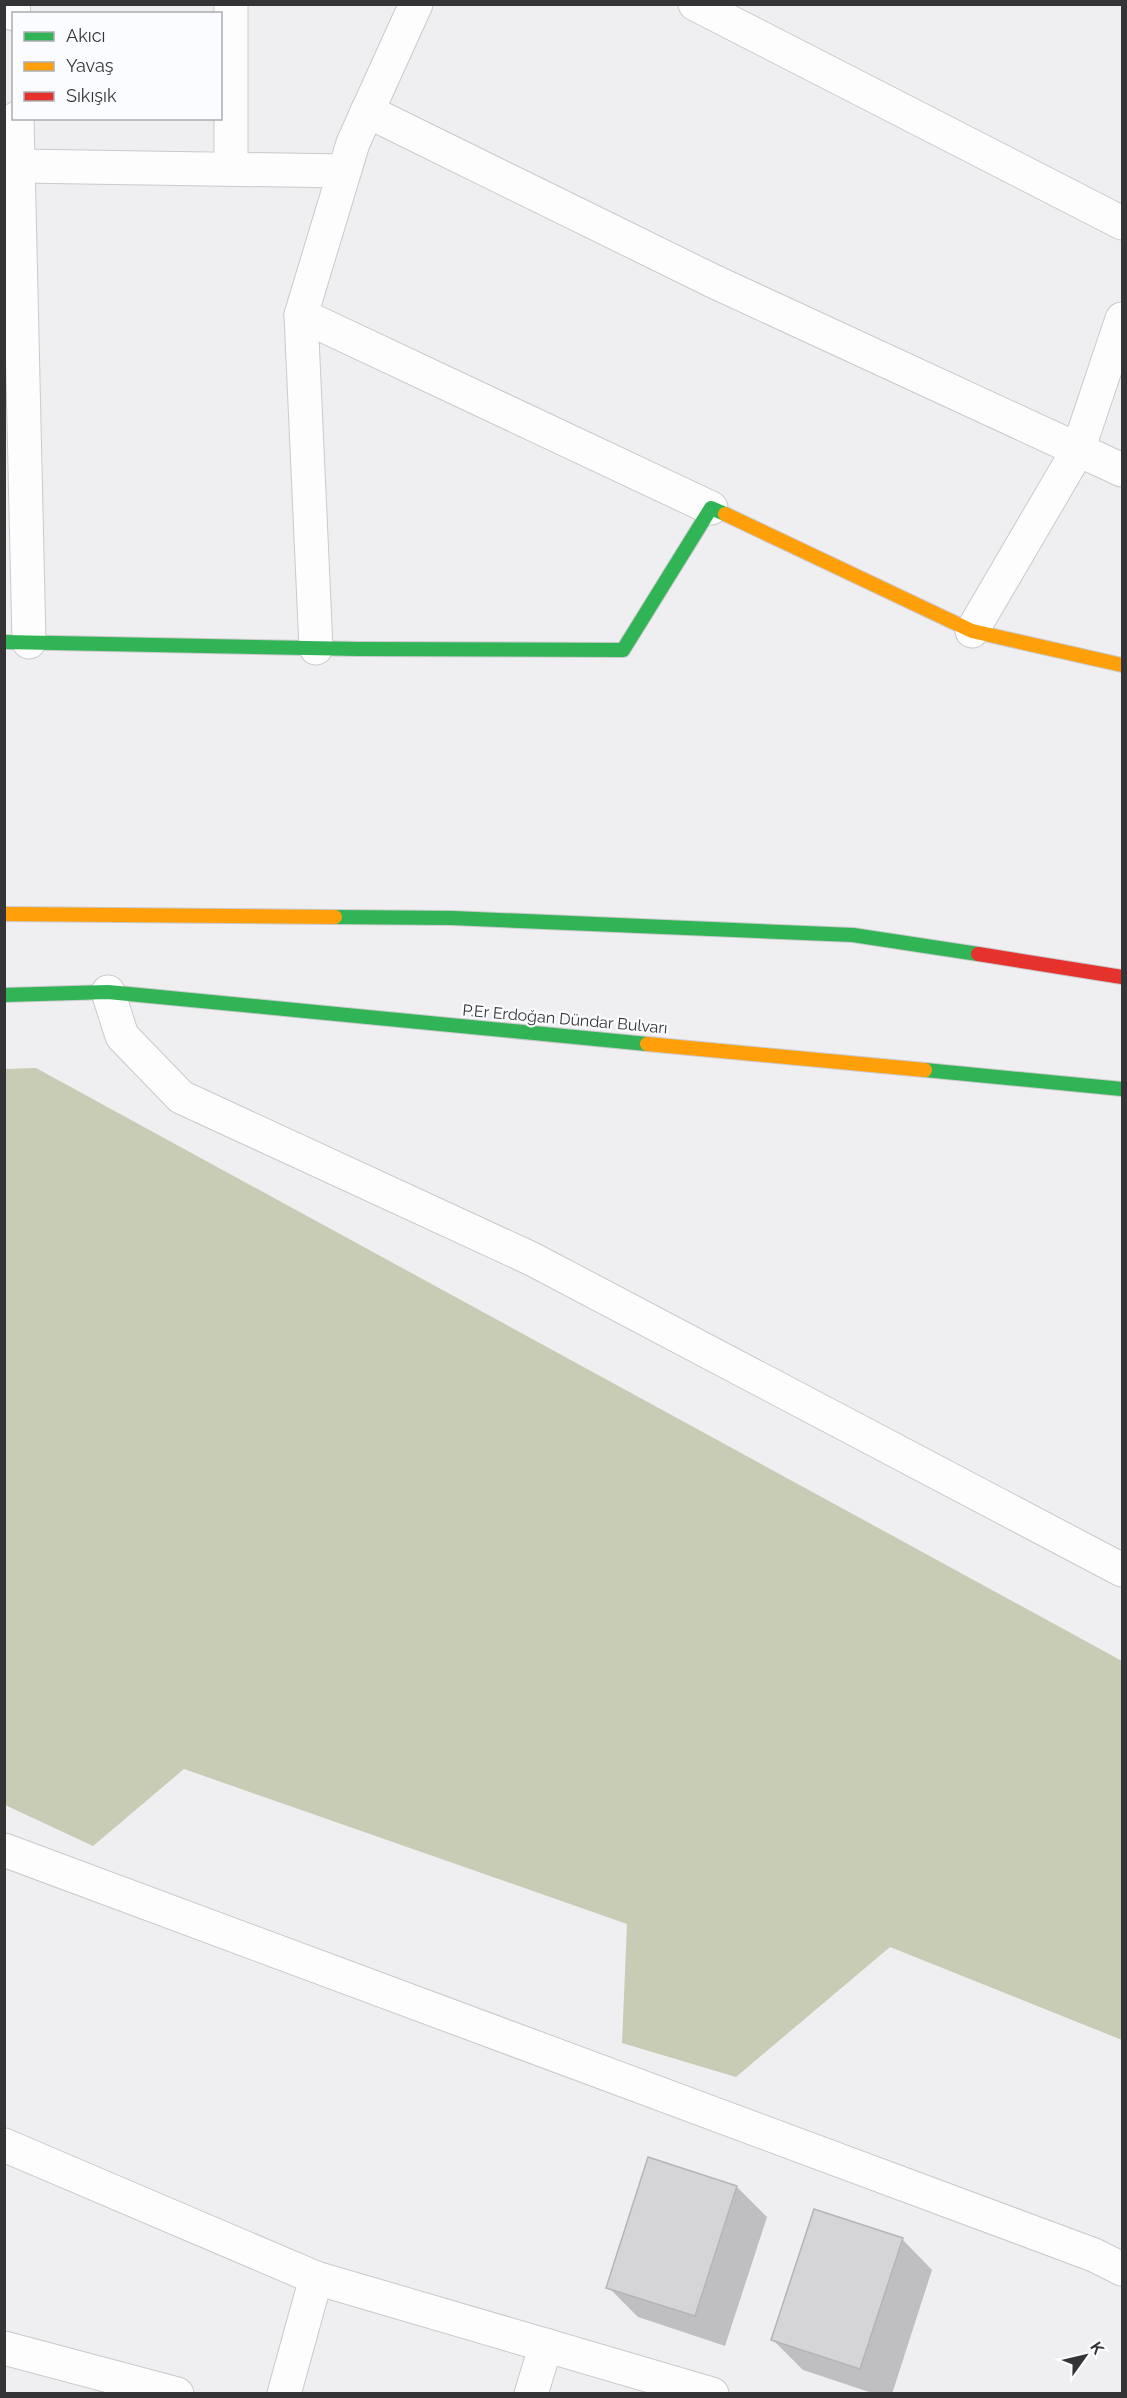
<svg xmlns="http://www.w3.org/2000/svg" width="1127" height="2398" font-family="Raleway,sans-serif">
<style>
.forest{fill:#c8ccb4}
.shadow{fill:#0003}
.building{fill:#d5d5d7;stroke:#b5b4b6;stroke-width:1.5}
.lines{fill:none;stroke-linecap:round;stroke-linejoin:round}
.street-casing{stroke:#cacacc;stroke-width:35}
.fast-casing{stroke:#cacacc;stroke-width:16}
.slow-casing{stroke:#cacacc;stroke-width:16}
.jam-casing{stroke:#cacacc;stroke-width:16}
.street{stroke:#fdfdfd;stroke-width:33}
.fast{stroke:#30b455;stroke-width:14}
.slow{stroke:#ff9f0a;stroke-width:14}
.jam{stroke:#e5322d;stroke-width:14}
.labels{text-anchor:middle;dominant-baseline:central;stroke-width:4.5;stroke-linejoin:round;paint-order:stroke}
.street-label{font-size:16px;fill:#343436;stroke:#fbfcff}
</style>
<rect width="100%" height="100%" fill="#efeff2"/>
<path class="forest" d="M36,1068L1122,1661V2040L890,1947L736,2077L622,2043L627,1924L184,1769L93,1846L5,1805L4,1069Z"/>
<g class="shadow">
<path d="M649,2158L737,2187L767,2217L725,2346L638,2317L608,2287Z"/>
<path d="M902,2239L932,2270L892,2394H875L803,2370L773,2340Z"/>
</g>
<g class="building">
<path d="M648,2157L737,2186L695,2316L606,2288Z"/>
<path d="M814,2209L903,2238L860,2369L771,2340Z"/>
</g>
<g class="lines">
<defs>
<g id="street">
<path d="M13,4L14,14"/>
<path d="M695,4L1122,223"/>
<path d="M367,111L713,281L1122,470"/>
<path d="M17,118L29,642"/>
<path d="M19,166L344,171"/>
<path d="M231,169V4"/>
<path d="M301,315L711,508"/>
<path d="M972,631L1078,450L1122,319"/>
<path d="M316,648L301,315L353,143L416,4"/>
<path d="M108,992L122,1036L181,1097L532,1259L1122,1570"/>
<path d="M4,1850L1094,2255L1122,2269"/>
<path d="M4,2145L316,2278L712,2394"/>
<path d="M4,2348L177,2394"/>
<path d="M284,2394L316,2278"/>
<path d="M531,2394L546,2345"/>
</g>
<g id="fast">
<path d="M4,642L359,649L623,650L711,508L725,514"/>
<path d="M335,917L452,918L853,935L978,954"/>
<path d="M4,995L108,992L647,1044"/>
<path d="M925,1070L1122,1089"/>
</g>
<g id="slow">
<path d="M725,514L972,631L1122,665"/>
<path d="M4,914L335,917"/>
<path d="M647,1044L925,1070"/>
</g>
<path id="jam" d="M978,954L1122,977"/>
</defs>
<use href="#street" class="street-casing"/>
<use href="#fast" class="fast-casing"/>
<use href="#slow" class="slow-casing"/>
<use href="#jam" class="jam-casing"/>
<use href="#street" class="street"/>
<use href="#fast" class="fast"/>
<use href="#slow" class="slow"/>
<use href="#jam" class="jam"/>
</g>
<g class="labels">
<g class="street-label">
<text transform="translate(565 1019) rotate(5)">P.Er Erdoğan Dündar Bulvarı</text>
</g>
</g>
<rect width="1127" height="2398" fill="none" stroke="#343436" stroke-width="12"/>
<rect x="12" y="12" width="210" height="108" fill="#fbfcff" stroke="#abacaf" stroke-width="1.5"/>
<rect x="24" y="32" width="30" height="9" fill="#30b455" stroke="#abacaf" stroke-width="1.5"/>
<text x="66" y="42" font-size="18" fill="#343436">Akıcı</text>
<rect x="24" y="62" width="30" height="9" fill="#ff9f0a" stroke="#abacaf" stroke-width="1.5"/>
<text x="66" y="72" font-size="18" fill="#343436">Yavaş</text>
<rect x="24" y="92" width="30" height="9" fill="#e5322d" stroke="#abacaf" stroke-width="1.5"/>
<text x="66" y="102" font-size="18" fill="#343436">Sıkışık</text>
<g transform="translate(1085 2356) rotate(56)" stroke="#fbfcff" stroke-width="4.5" paint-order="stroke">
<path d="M0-4.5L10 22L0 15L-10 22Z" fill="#343436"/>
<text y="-9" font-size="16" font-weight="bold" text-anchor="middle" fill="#343436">K</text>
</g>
</svg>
